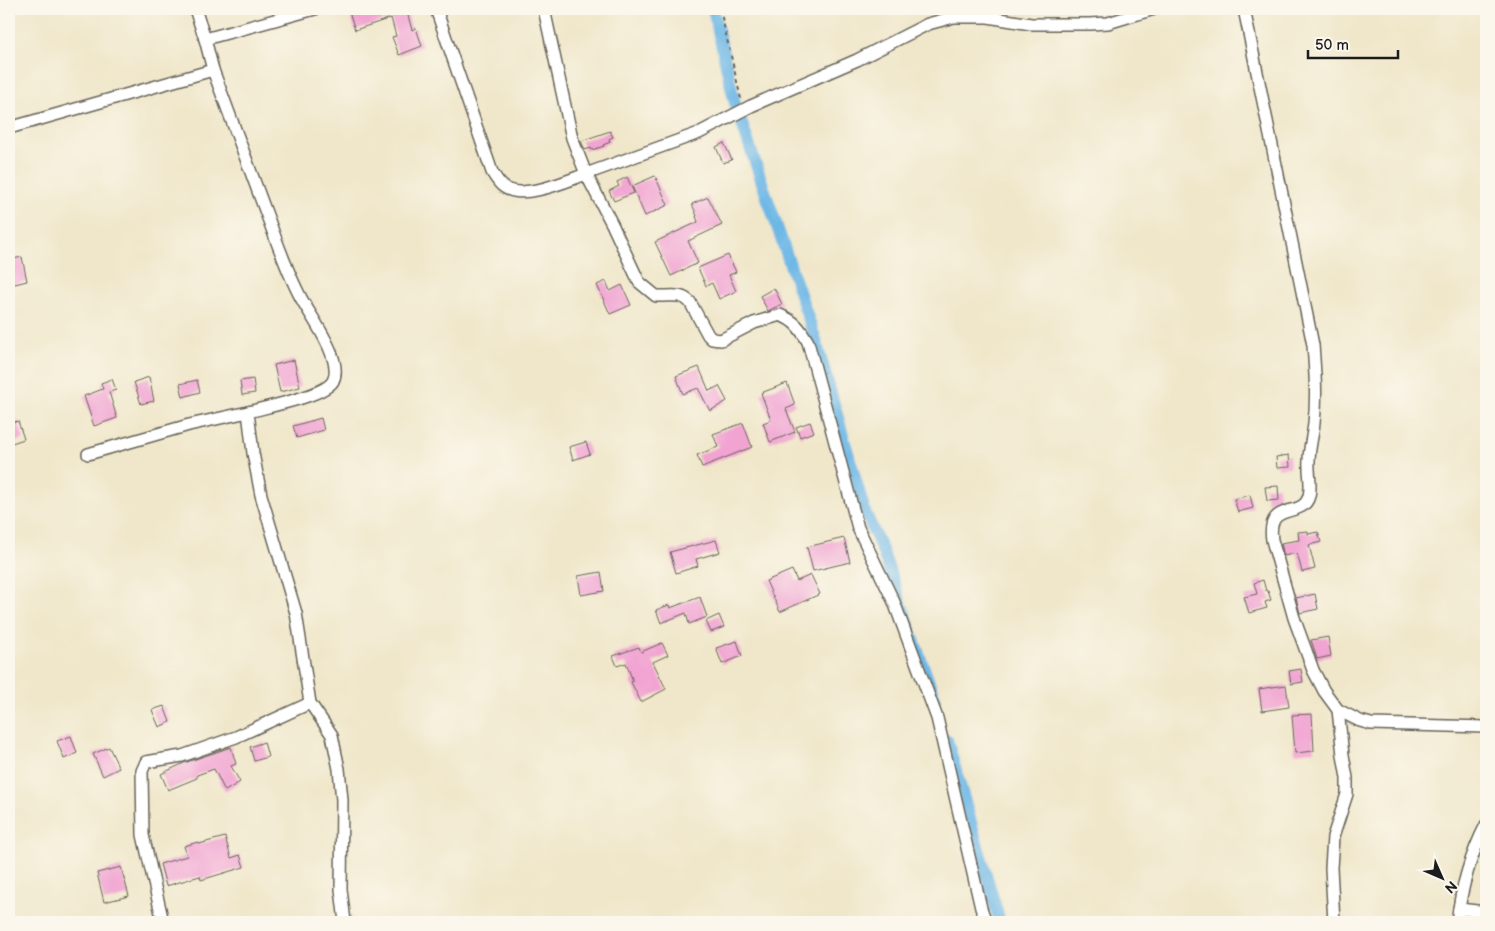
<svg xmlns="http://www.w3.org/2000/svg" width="1495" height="931" font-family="'Balsamiq Sans',sans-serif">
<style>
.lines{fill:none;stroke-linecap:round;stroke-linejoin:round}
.canal{stroke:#6eb8e6;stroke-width:12}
.building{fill:#f1a4d2}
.street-casing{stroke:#666359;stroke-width:14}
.path{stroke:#666359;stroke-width:2;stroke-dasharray:4 4;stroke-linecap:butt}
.street{stroke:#fff;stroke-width:11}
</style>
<rect width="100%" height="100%" fill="#fbf7ec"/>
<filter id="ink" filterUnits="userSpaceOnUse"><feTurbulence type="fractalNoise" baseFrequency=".02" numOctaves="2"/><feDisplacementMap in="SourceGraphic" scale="10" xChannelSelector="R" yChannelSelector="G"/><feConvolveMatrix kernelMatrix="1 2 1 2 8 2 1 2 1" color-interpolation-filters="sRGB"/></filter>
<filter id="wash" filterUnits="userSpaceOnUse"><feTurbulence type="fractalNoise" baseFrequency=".0096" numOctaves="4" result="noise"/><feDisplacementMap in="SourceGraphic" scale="20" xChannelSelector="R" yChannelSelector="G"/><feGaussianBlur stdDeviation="1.12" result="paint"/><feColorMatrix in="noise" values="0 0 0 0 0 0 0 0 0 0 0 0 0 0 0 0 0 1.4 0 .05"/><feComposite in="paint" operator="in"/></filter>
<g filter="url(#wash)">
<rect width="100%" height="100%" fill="#f0e7ca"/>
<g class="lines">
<g class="canal">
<path d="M713,9L736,108"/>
<path d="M740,118L815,338L865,512L882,550L935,699"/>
<path d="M947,740L1000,922"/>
</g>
</g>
<g id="blocks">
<g class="building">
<path d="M348,9H412V10L407,12L412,30L416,28L422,46L399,55L392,37L396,36L391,18L355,30Z"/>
<path d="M610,131L613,137L609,139L610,142L603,145L604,146L592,150L591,148L585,150L581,141Z"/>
<path d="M724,143L732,160L723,163L716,147Z"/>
<path d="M655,176L668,205L645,216L632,186Z"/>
<path d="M627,177L634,193L614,201L609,191L619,186L617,182Z"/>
<path d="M708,197L722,225L688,241L698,263L671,276L655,242L698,222L696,216H697L692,204Z"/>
<path d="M728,255L736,272L729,275L736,291L719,299L712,283L706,286L698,268Z"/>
<path d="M22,257L27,281L11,285L9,273V260Z"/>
<path d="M606,281L610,291L622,285L631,305L610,314L597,285Z"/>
<path d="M774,288L782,304L768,311L760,296Z"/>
<path d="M294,360L300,387L280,392L274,365Z"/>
<path d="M699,367L709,391L719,386L727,401L710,411L698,388L683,394L676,376Z"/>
<path d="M149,377L154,401L141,404L134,382Z"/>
<path d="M112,379L116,390L109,392L117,418L94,426L84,396L103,389L101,383Z"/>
<path d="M253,379L255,393L242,395L240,381Z"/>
<path d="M197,380L200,392L183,397L180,384Z"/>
<path d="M787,383L795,405L786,409L795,432L770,442L763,423L771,420L761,393Z"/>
<path d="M321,418L324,430L297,438L293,426Z"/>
<path d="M18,421L24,439L9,444V424Z"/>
<path d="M810,422L814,432L800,437L796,427Z"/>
<path d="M743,423L752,447L702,467L697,455L718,447L713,434Z"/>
<path d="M586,442L590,454L573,460L569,447Z"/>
<path d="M1289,455L1290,467L1277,468L1276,457Z"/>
<path d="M1278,486L1279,500L1267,501L1265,487Z"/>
<path d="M1250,495L1253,508L1238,512L1234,499Z"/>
<path d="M1308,531V534L1318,532L1321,542L1309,545L1315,569L1302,572L1297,553L1284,556L1281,543L1299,540L1298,532Z"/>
<path d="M844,538L850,562L813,571L807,547Z"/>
<path d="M716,540L720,552L696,559L698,566L676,573L670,552Z"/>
<path d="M792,570L797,581L811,575L820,594L780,612L766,581Z"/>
<path d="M601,572L604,591L581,595L578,576Z"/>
<path d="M1263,580L1266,591H1268L1271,600L1265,602L1267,608L1249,613L1244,597L1257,594L1254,583Z"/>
<path d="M1315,594L1318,609L1300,613L1296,598Z"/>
<path d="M700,597L707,617L689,624L686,613L661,623L656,610L669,605L670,608Z"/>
<path d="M719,615L724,627L711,632L706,621Z"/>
<path d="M1328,637L1331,656L1317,659L1311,640Z"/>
<path d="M737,641L742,656L722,664L716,648Z"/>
<path d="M662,643L668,655L653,662L666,689L641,702L631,682L633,681L626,663L617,666L613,656L639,647L641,652Z"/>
<path d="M1301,669L1303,682L1291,684L1289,671Z"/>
<path d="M1286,685L1289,707L1262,711L1259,689Z"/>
<path d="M164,706L170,722L159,727L152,710Z"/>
<path d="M1312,714L1314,751L1295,753L1292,715Z"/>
<path d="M71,736L77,753L64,759L57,741Z"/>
<path d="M264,742L268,757L254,761L250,747Z"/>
<path d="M109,747L119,768L103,776L93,754Z"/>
<path d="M231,747L236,764L231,766L240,782L225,791L214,769L197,775V778L168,790L161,774L184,763Z"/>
<path d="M225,837L231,858L240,855L244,867L201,880L200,876L166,886L160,864L187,856L184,846L198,842L199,844Z"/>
<path d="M121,867L129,896L104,902L97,873Z"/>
</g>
</g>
</g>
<g filter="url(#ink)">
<use href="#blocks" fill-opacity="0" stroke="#666359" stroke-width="1"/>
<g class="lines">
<defs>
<g id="street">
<path d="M195,9L205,39L213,70C230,117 248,163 265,210C276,239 286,270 301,298C311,317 344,360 333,381C325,396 266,407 248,412L253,453L261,495L296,613L310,703L332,735L339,769L342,800L341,889L345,922"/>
<path d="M436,9L492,172C495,177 499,184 504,187C522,201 566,181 586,174L612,224L639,282L656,296C669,297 680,292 690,302L708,335L712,339L721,340L754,323L780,315C795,321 800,328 808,342L858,528L894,602L937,718L981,908L986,922"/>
<path d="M544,9L572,138L586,174L699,133L751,106L857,60L928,24L954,17H988L1031,24H1090L1108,23L1154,9"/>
<path d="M1244,9L1313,345C1315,371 1317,397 1314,423C1313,435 1309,448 1309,461C1308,473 1312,484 1309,496C1303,520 1266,499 1272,540L1294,618L1313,670L1324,691L1338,710L1343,755L1347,778V794L1333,837L1331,868L1334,922"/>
<path d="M205,39L315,9"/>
<path d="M9,128L213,70"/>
<path d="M88,454L189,425L248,412"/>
<path d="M1338,710L1360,721L1371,724L1486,727"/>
<path d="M1459,909L1486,912"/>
<path d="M163,922L143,835L142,771L146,762L182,756L236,737L310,703"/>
<path d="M1457,922C1461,890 1471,854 1486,825"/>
</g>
</defs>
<use href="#street" class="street-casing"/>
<path class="path" d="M720,9L741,99"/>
<use href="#street" class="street"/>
</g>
</g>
<rect width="1495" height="931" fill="none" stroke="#fbf7ec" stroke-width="30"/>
<g transform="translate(1442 878) rotate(135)" stroke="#fbf7ec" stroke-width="4" paint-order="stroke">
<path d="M0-4L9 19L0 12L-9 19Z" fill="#1c1c1c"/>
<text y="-8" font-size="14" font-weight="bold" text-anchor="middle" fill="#1c1c1c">N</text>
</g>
<path d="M1308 50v8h90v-8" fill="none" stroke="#1c1c1c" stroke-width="2.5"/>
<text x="1315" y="50" font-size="15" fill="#1c1c1c" stroke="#fbf7ec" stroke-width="4" paint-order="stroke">50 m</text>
</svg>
